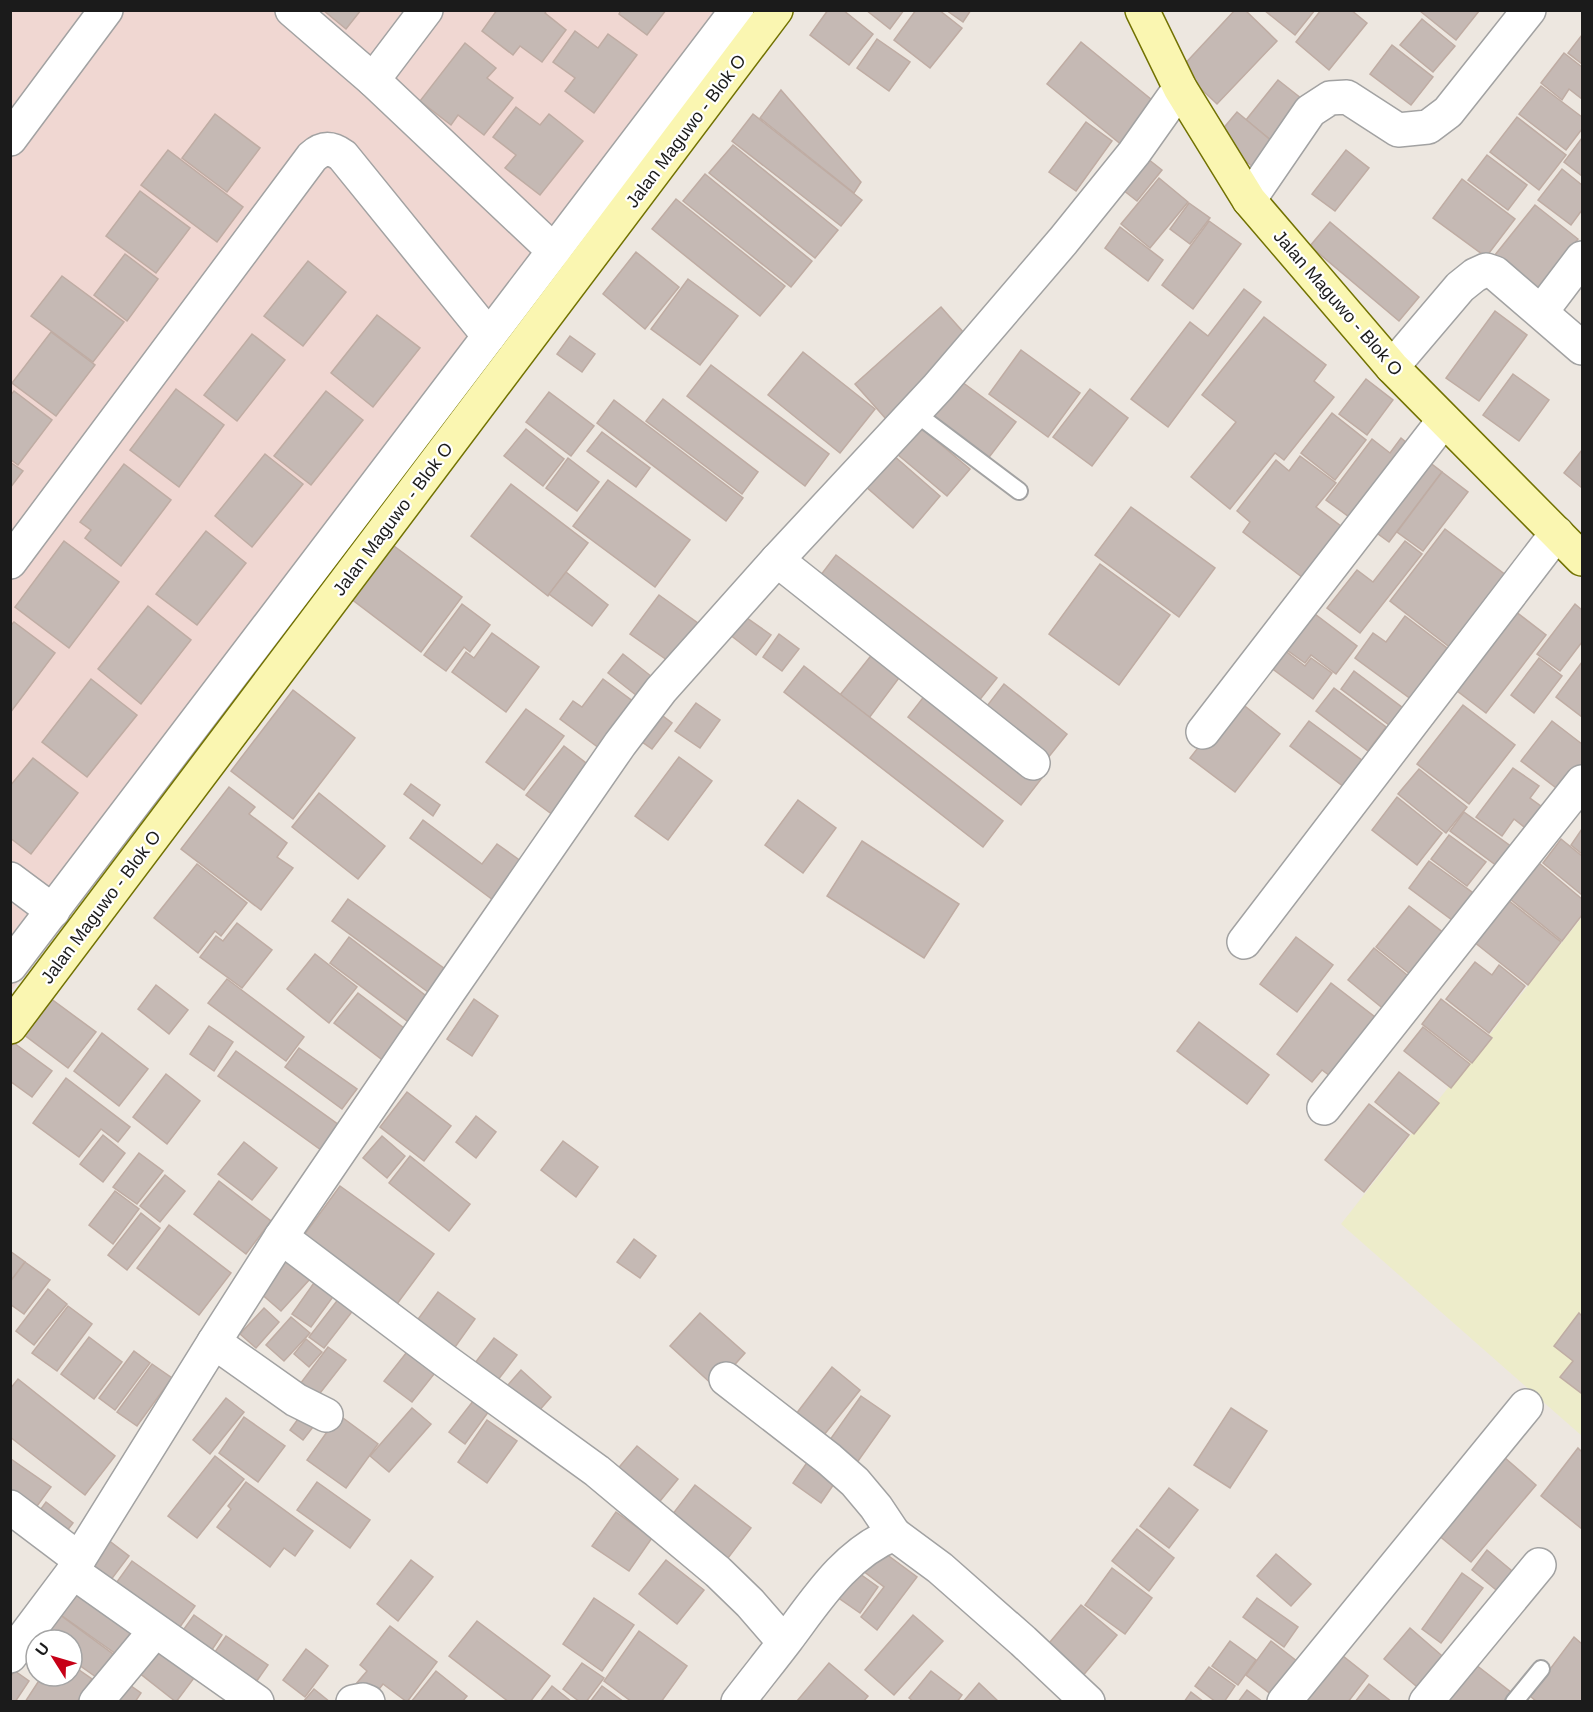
<svg xmlns="http://www.w3.org/2000/svg" width="1593" height="1712" font-family="Arial,sans-serif">
<style>
.military{fill:#f0d7d2}
.farmland{fill:#edecca}
.building{fill:#c5b9b4;stroke:#bfaca3;stroke-width:1.5}
.lines{fill:none;stroke-linecap:round;stroke-linejoin:round}
.service-casing{stroke:#a2a2a2;stroke-width:20}
.minor-casing{stroke:#a2a2a2;stroke-width:36}
.secondary-casing{stroke:#727202;stroke-width:36}
.service{stroke:#fff;stroke-width:16}
.minor{stroke:#fff;stroke-width:33}
.secondary{stroke:#faf6b1;stroke-width:33}
.labels{text-anchor:middle;dominant-baseline:central;stroke-width:4.5;stroke-linejoin:round;paint-order:stroke}
.street-label{font-size:18px;fill:#1b1b1b;stroke:#fff}
</style>
<rect width="100%" height="100%" fill="#ede7e0"/>
<path class="military" d="M11,11H748L11,991Z"/>
<path class="farmland" d="M1582,917V1436L1341,1224Z"/>
<g class="building">
<path d="M323,10H361L346,29Z"/>
<path d="M497,10H547L545,13L566,30L542,62L520,46L513,55L482,31Z"/>
<path d="M621,10H666L647,35L619,14Z"/>
<path d="M828,10H843L873,34L849,65L810,35Z"/>
<path d="M866,10H904L890,29Z"/>
<path d="M916,10H939L962,28L930,68L894,40Z"/>
<path d="M946,10H971L963,22Z"/>
<path d="M1235,10H1245L1277,41L1217,104L1180,69Z"/>
<path d="M1264,10H1315L1295,35Z"/>
<path d="M1321,10H1351L1367,23L1329,70L1296,42Z"/>
<path d="M1478,10L1479,11L1456,40L1420,11Z"/>
<path d="M1422,19L1455,46L1433,72L1400,45Z"/>
<path d="M575,31L598,48L608,34L637,55L594,113L565,91L575,78L553,62Z"/>
<path d="M1582,35V64L1568,53Z"/>
<path d="M877,39L910,62L889,91L857,68Z"/>
<path d="M1081,42L1157,104L1123,146L1047,84Z"/>
<path d="M465,43L496,68L487,78L513,98L484,135L458,115L451,125L420,101Z"/>
<path d="M1392,45L1433,77L1411,105L1370,74Z"/>
<path d="M1564,53L1582,67V99L1569,89L1562,100L1541,83Z"/>
<path d="M1278,80L1306,102L1273,142L1246,120Z"/>
<path d="M1541,86L1582,117V129L1566,150L1519,114Z"/>
<path d="M781,90L861,182L854,193L760,118Z"/>
<path d="M516,107L540,125L549,114L583,141L540,195L505,168L516,155L493,137Z"/>
<path d="M1237,112L1273,142L1253,167L1216,137Z"/>
<path d="M215,114L260,148L227,192L182,158Z"/>
<path d="M753,114L862,200L841,226L732,141Z"/>
<path d="M1517,117L1566,155L1539,190L1490,152Z"/>
<path d="M1086,122L1112,141L1076,191L1049,172Z"/>
<path d="M1582,138V176L1564,162Z"/>
<path d="M733,145L838,230L815,258L709,173Z"/>
<path d="M168,150L243,207L217,242L141,185Z"/>
<path d="M1346,150L1369,168L1335,211L1312,194Z"/>
<path d="M1487,155L1527,185L1508,210L1468,180Z"/>
<path d="M1148,159L1162,170L1137,201L1123,190Z"/>
<path d="M1562,169L1582,185V210L1571,225L1538,200Z"/>
<path d="M705,174L812,261L791,287L683,201Z"/>
<path d="M1159,178L1188,202L1150,248L1121,224Z"/>
<path d="M1462,179L1515,219L1486,257L1433,218Z"/>
<path d="M140,191L190,228L156,273L106,236Z"/>
<path d="M676,199L785,286L760,316L652,229Z"/>
<path d="M1189,203L1210,218L1190,244L1170,229Z"/>
<path d="M1535,205L1578,239L1538,289L1495,255Z"/>
<path d="M1209,221L1241,244L1193,309L1162,285Z"/>
<path d="M1330,222L1419,297L1399,321L1310,246Z"/>
<path d="M1120,227L1163,260L1148,281L1105,248Z"/>
<path d="M636,252L679,287L645,329L603,294Z"/>
<path d="M125,254L158,279L127,321L94,295Z"/>
<path d="M308,261L346,292L303,346L264,316Z"/>
<path d="M62,276L124,322L93,362L31,316Z"/>
<path d="M688,279L738,316L700,365L651,329Z"/>
<path d="M1244,289L1261,302L1168,427L1131,399L1190,322L1208,336Z"/>
<path d="M941,307L972,342L886,419L855,384Z"/>
<path d="M1495,311L1527,335L1479,401L1446,378Z"/>
<path d="M377,315L420,348L373,407L331,373Z"/>
<path d="M1264,317L1326,365L1314,381L1334,397L1284,460L1275,453L1230,509L1191,477L1236,422L1202,395Z"/>
<path d="M51,332L95,365L56,416L12,383Z"/>
<path d="M252,334L285,360L237,421L204,395Z"/>
<path d="M570,336L595,354L582,372L557,354Z"/>
<path d="M1021,350L1080,393L1048,437L989,394Z"/>
<path d="M803,352L875,409L840,453L768,395Z"/>
<path d="M711,365L829,454L805,486L687,396Z"/>
<path d="M1513,374L1549,400L1519,441L1483,415Z"/>
<path d="M958,379L1016,422L987,460L930,417Z"/>
<path d="M1366,379L1393,400L1367,435L1339,414Z"/>
<path d="M176,389L224,425L179,487L130,450Z"/>
<path d="M1090,389L1128,418L1092,466L1053,437Z"/>
<path d="M14,391L52,420L18,465L10,459V396Z"/>
<path d="M326,391L363,420L311,485L274,456Z"/>
<path d="M549,392L594,426L571,456L526,422Z"/>
<path d="M663,399L758,472L742,494L646,421Z"/>
<path d="M614,400L743,498L726,521L597,423Z"/>
<path d="M1332,413L1366,440L1335,480L1301,453Z"/>
<path d="M914,422L970,469L947,496L891,449Z"/>
<path d="M526,429L564,459L543,486L504,456Z"/>
<path d="M602,432L650,468L636,487L587,451Z"/>
<path d="M1401,438L1417,451L1360,525L1326,500L1372,439L1390,453Z"/>
<path d="M1582,450V488L1564,473Z"/>
<path d="M265,454L303,484L252,547L215,516Z"/>
<path d="M893,455L940,496L913,528L865,486Z"/>
<path d="M1420,455L1442,472L1389,542L1366,525Z"/>
<path d="M1300,456L1336,483L1316,507L1346,530L1307,581L1243,532L1250,522L1237,511L1276,460L1289,471Z"/>
<path d="M568,458L599,482L577,511L546,488Z"/>
<path d="M10,462L23,471L10,488Z"/>
<path d="M124,464L171,500L121,566L85,538L91,530L80,522Z"/>
<path d="M1442,472L1468,492L1423,551L1397,532Z"/>
<path d="M608,480L690,540L655,587L573,526Z"/>
<path d="M511,484L588,543L548,596L471,536Z"/>
<path d="M1131,507L1215,568L1179,617L1095,555Z"/>
<path d="M1445,529L1507,576L1452,649L1390,601Z"/>
<path d="M206,531L246,563L197,625L156,594Z"/>
<path d="M386,540L462,597L421,652L346,595Z"/>
<path d="M64,541L119,582L69,648L15,607Z"/>
<path d="M1405,541L1422,554L1360,633L1327,608L1357,570L1373,582Z"/>
<path d="M836,555L997,678L978,702L817,580Z"/>
<path d="M1100,564L1170,615L1119,685L1049,634Z"/>
<path d="M566,572L608,605L592,626L549,594Z"/>
<path d="M659,595L702,626L674,665L630,634Z"/>
<path d="M462,604L490,625L470,652L464,647L446,671L424,655Z"/>
<path d="M1575,604L1582,610V642L1560,671L1537,654Z"/>
<path d="M148,606L191,640L141,704L98,669Z"/>
<path d="M1307,608L1357,646L1336,674L1311,655L1305,663L1280,645Z"/>
<path d="M1511,608L1546,635L1486,713L1452,687Z"/>
<path d="M740,613L771,635L756,655L725,631Z"/>
<path d="M1405,616L1447,648L1428,674L1437,681L1419,705L1355,658L1373,633L1386,642Z"/>
<path d="M14,622L55,653L10,713V626Z"/>
<path d="M492,633L539,667L506,712L452,672L466,652L474,658Z"/>
<path d="M779,634L799,649L782,671L763,657Z"/>
<path d="M877,648L905,670L869,718L840,695Z"/>
<path d="M1283,649L1305,666L1311,658L1332,673L1313,699L1270,667Z"/>
<path d="M623,654L661,684L646,703L608,673Z"/>
<path d="M1539,658L1562,676L1534,713L1511,695Z"/>
<path d="M1582,662V717L1556,697Z"/>
<path d="M804,666L1003,821L983,847L784,692Z"/>
<path d="M1354,671L1403,708L1389,725L1341,689Z"/>
<path d="M91,679L137,715L87,777L42,742Z"/>
<path d="M603,679L638,705L603,751L560,719L573,701L582,707Z"/>
<path d="M1004,684L1067,734L1043,764L980,715Z"/>
<path d="M1334,688L1386,727L1368,751L1316,711Z"/>
<path d="M293,690L355,738L293,819L231,771Z"/>
<path d="M929,690L1042,778L1021,805L908,717Z"/>
<path d="M1236,699L1280,734L1235,792L1190,758Z"/>
<path d="M696,703L720,720L700,748L675,731Z"/>
<path d="M1463,705L1515,745L1469,804L1417,764Z"/>
<path d="M526,709L564,736L524,790L486,762Z"/>
<path d="M655,710L672,723L652,749L635,737Z"/>
<path d="M1309,721L1363,761L1344,787L1290,746Z"/>
<path d="M1552,721L1582,744V770L1564,794L1521,761Z"/>
<path d="M564,746L594,769L557,818L526,795Z"/>
<path d="M679,757L712,781L668,840L635,816Z"/>
<path d="M33,758L78,793L31,854L10,838V786Z"/>
<path d="M1513,768L1539,786L1530,798L1549,812L1533,834L1514,819L1502,836L1476,817Z"/>
<path d="M1419,769L1467,807L1446,833L1398,794Z"/>
<path d="M411,784L440,805L433,816L404,794Z"/>
<path d="M229,787L255,807L249,814L287,843L277,857L293,868L261,910L181,849Z"/>
<path d="M319,793L385,846L358,879L292,827Z"/>
<path d="M1397,797L1442,833L1417,865L1372,830Z"/>
<path d="M798,800L836,828L803,873L765,845Z"/>
<path d="M1464,812L1516,850L1501,869L1450,831Z"/>
<path d="M423,820L482,864L497,844L525,864L497,903L410,838Z"/>
<path d="M1582,829V854L1571,845Z"/>
<path d="M1449,835L1486,862L1467,886L1431,859Z"/>
<path d="M1561,839L1582,856V895L1543,863Z"/>
<path d="M862,841L959,904L924,958L827,896Z"/>
<path d="M1429,861L1476,895L1456,923L1409,888Z"/>
<path d="M1539,863L1582,899V915L1562,941L1510,899Z"/>
<path d="M197,864L247,903L221,936L215,931L198,953L154,918Z"/>
<path d="M348,899L445,969L428,992L332,921Z"/>
<path d="M1508,900L1561,942L1528,985L1474,942Z"/>
<path d="M1409,906L1449,937L1416,979L1376,947Z"/>
<path d="M237,923L272,950L242,988L200,957L216,936L223,941Z"/>
<path d="M349,937L434,1002L415,1027L330,963Z"/>
<path d="M1296,937L1333,965L1297,1012L1260,984Z"/>
<path d="M1374,948L1417,983L1391,1015L1348,980Z"/>
<path d="M315,954L357,987L329,1023L287,989Z"/>
<path d="M1475,962L1492,975L1499,965L1525,986L1489,1033L1446,999Z"/>
<path d="M227,979L304,1037L286,1061L208,1003Z"/>
<path d="M1331,983L1379,1020L1334,1079L1322,1070L1312,1082L1277,1054Z"/>
<path d="M156,985L188,1010L169,1034L138,1009Z"/>
<path d="M358,993L413,1035L389,1065L334,1023Z"/>
<path d="M50,998L96,1032L68,1068L23,1034Z"/>
<path d="M474,999L498,1016L472,1056L447,1039Z"/>
<path d="M1441,999L1492,1038L1472,1063L1422,1024Z"/>
<path d="M1199,1022L1269,1075L1247,1104L1177,1051Z"/>
<path d="M209,1026L233,1042L214,1071L190,1054Z"/>
<path d="M1423,1027L1470,1064L1451,1088L1404,1051Z"/>
<path d="M102,1033L148,1069L119,1106L74,1071Z"/>
<path d="M14,1043L52,1071L32,1097L10,1081V1048Z"/>
<path d="M299,1048L357,1089L342,1109L285,1067Z"/>
<path d="M236,1051L339,1125L321,1150L218,1076Z"/>
<path d="M1399,1072L1439,1103L1414,1134L1375,1102Z"/>
<path d="M166,1074L200,1101L167,1144L133,1117Z"/>
<path d="M66,1078L130,1127L118,1142L101,1129L79,1157L33,1123Z"/>
<path d="M407,1092L451,1126L424,1161L380,1127Z"/>
<path d="M1369,1104L1409,1135L1364,1192L1325,1160Z"/>
<path d="M476,1116L496,1132L476,1158L456,1142Z"/>
<path d="M103,1135L125,1153L103,1182L80,1164Z"/>
<path d="M382,1136L405,1156L387,1178L363,1158Z"/>
<path d="M563,1141L598,1167L576,1197L541,1170Z"/>
<path d="M244,1142L277,1168L252,1200L218,1174Z"/>
<path d="M139,1153L163,1171L137,1204L113,1187Z"/>
<path d="M410,1156L470,1204L449,1231L389,1183Z"/>
<path d="M165,1175L185,1191L160,1222L140,1206Z"/>
<path d="M219,1181L271,1221L246,1254L194,1214Z"/>
<path d="M340,1186L434,1254L397,1304L304,1235Z"/>
<path d="M115,1191L139,1209L113,1244L89,1225Z"/>
<path d="M141,1213L160,1228L127,1270L108,1255Z"/>
<path d="M169,1225L231,1273L199,1315L137,1268Z"/>
<path d="M634,1239L656,1256L640,1278L617,1262Z"/>
<path d="M10,1251L25,1262L10,1282Z"/>
<path d="M288,1259L310,1279L281,1311L259,1292Z"/>
<path d="M25,1262L50,1280L24,1314L10,1304V1282Z"/>
<path d="M316,1280L335,1294L311,1327L292,1314Z"/>
<path d="M48,1289L67,1304L34,1345L16,1331Z"/>
<path d="M438,1292L475,1319L448,1357L410,1330Z"/>
<path d="M343,1293L358,1304L324,1348L309,1337Z"/>
<path d="M68,1306L92,1324L57,1371L32,1353Z"/>
<path d="M264,1308L279,1322L256,1348L240,1334Z"/>
<path d="M700,1313L745,1353L715,1387L670,1346Z"/>
<path d="M1579,1313L1582,1316V1390L1581,1393L1560,1377L1573,1361L1554,1346Z"/>
<path d="M291,1317L310,1333L284,1361L266,1345Z"/>
<path d="M89,1337L122,1362L94,1399L61,1374Z"/>
<path d="M494,1338L517,1355L491,1389L469,1371Z"/>
<path d="M306,1339L322,1352L309,1367L294,1354Z"/>
<path d="M414,1343L442,1364L412,1402L384,1381Z"/>
<path d="M328,1347L346,1360L317,1397L300,1384Z"/>
<path d="M134,1351L150,1363L115,1410L99,1398Z"/>
<path d="M152,1364L172,1378L137,1426L117,1412Z"/>
<path d="M832,1367L860,1390L820,1440L793,1418Z"/>
<path d="M521,1370L551,1397L531,1420L501,1393Z"/>
<path d="M18,1379L115,1456L85,1495L10,1437V1389Z"/>
<path d="M477,1396L492,1407L465,1444L449,1432Z"/>
<path d="M861,1396L890,1416L856,1464L827,1444Z"/>
<path d="M226,1398L244,1412L210,1454L193,1440Z"/>
<path d="M306,1408L320,1418L303,1440L290,1430Z"/>
<path d="M412,1408L431,1424L389,1472L370,1456Z"/>
<path d="M1231,1408L1267,1431L1230,1488L1194,1465Z"/>
<path d="M339,1415L378,1444L346,1488L307,1460Z"/>
<path d="M244,1417L285,1446L258,1482L219,1453Z"/>
<path d="M487,1420L517,1441L487,1483L458,1462Z"/>
<path d="M637,1446L678,1479L652,1511L610,1478Z"/>
<path d="M1578,1448L1582,1452V1529L1541,1496Z"/>
<path d="M215,1456L244,1479L197,1538L168,1516Z"/>
<path d="M1504,1457L1536,1485L1471,1562L1438,1535Z"/>
<path d="M11,1459L51,1487L29,1517L10,1504Z"/>
<path d="M808,1461L836,1481L821,1503L793,1483Z"/>
<path d="M246,1482L313,1531L295,1556L284,1548L270,1567L217,1527L231,1509L228,1506Z"/>
<path d="M317,1482L370,1520L350,1548L297,1510Z"/>
<path d="M695,1485L751,1528L728,1558L672,1515Z"/>
<path d="M1169,1488L1198,1510L1169,1548L1140,1526Z"/>
<path d="M46,1502L73,1523L59,1541L32,1521Z"/>
<path d="M616,1512L652,1538L629,1571L592,1546Z"/>
<path d="M1137,1529L1174,1558L1149,1591L1112,1561Z"/>
<path d="M103,1536L129,1556L104,1589L78,1570Z"/>
<path d="M874,1545L917,1577L877,1630L861,1617L884,1587L858,1567Z"/>
<path d="M1487,1550L1523,1580L1507,1599L1472,1570Z"/>
<path d="M1276,1554L1311,1584L1291,1606L1257,1576Z"/>
<path d="M411,1560L433,1577L398,1621L377,1604Z"/>
<path d="M666,1560L704,1590L677,1624L639,1594Z"/>
<path d="M132,1561L195,1606L172,1638L109,1593Z"/>
<path d="M849,1566L878,1587L860,1613L830,1592Z"/>
<path d="M1112,1568L1152,1598L1125,1634L1085,1605Z"/>
<path d="M1462,1573L1483,1588L1441,1643L1422,1629Z"/>
<path d="M80,1581L138,1622L116,1654L58,1613Z"/>
<path d="M594,1598L634,1625L602,1671L563,1644Z"/>
<path d="M1257,1598L1298,1627L1284,1647L1243,1617Z"/>
<path d="M1081,1605L1117,1635L1081,1678L1045,1648Z"/>
<path d="M56,1612L113,1654L96,1677L72,1660V1640H45L39,1636Z"/>
<path d="M194,1615L222,1635L205,1660L176,1640Z"/>
<path d="M913,1615L943,1641L894,1695L865,1670Z"/>
<path d="M477,1621L550,1676L530,1702H509L449,1656Z"/>
<path d="M390,1626L437,1662L407,1702L383,1684L373,1697L356,1684L367,1671L360,1665Z"/>
<path d="M1410,1628L1448,1661L1422,1691L1384,1659Z"/>
<path d="M639,1631L687,1666L661,1702H632L604,1681Z"/>
<path d="M226,1636L268,1665L249,1692L208,1662Z"/>
<path d="M1574,1637L1582,1644V1701L1537,1702L1530,1696Z"/>
<path d="M161,1640L200,1670L176,1702L138,1672Z"/>
<path d="M1230,1641L1256,1660L1238,1685L1212,1666Z"/>
<path d="M1271,1641L1307,1669L1281,1702L1246,1675Z"/>
<path d="M306,1649L328,1666L305,1697L283,1680Z"/>
<path d="M1338,1652L1368,1676L1348,1702H1298Z"/>
<path d="M1471,1661L1512,1693L1505,1702H1440Z"/>
<path d="M582,1663L604,1678L586,1702H580L563,1689Z"/>
<path d="M829,1663L868,1696L863,1702L797,1701Z"/>
<path d="M72,1665L92,1679L77,1702H25L42,1676H72Z"/>
<path d="M1209,1667L1235,1686L1224,1702H1216L1195,1686Z"/>
<path d="M15,1671L29,1681L15,1702H10V1677Z"/>
<path d="M436,1671L467,1696L462,1702H411Z"/>
<path d="M931,1671L962,1695L957,1702H914L909,1698Z"/>
<path d="M124,1681L141,1693L135,1702H114Z"/>
<path d="M979,1683L999,1702H963Z"/>
<path d="M1369,1684L1392,1702H1355Z"/>
<path d="M552,1686L572,1702H540Z"/>
<path d="M602,1686L624,1702H590Z"/>
<path d="M314,1689L330,1702H303Z"/>
<path d="M1247,1690L1263,1702H1238Z"/>
<path d="M1191,1692L1204,1702H1184Z"/>
</g>
<g class="lines">
<defs>
<g id="service">
<path d="M914,412L1019,491"/>
<path d="M1514,1702L1541,1669"/>
</g>
<g id="minor">
<path d="M292,10L373,80L554,251"/>
<path d="M373,80L426,10"/>
<path d="M10,139L106,10"/>
<path d="M1249,200L1310,111L1330,98L1347,97L1398,130L1428,127L1448,112L1529,10"/>
<path d="M1541,312L1582,258"/>
<path d="M1392,367L1460,287L1475,275L1486,270L1495,273L1582,348"/>
<path d="M777,560L1033,763"/>
<path d="M10,562L312,157C323,147 331,147 343,156L489,336"/>
<path d="M1203,732L1444,420"/>
<path d="M10,879L53,911"/>
<path d="M1244,942L1557,533"/>
<path d="M10,966L737,10"/>
<path d="M1324,1108L1582,782"/>
<path d="M281,1237L444,1360L597,1471L718,1572L750,1603L784,1642"/>
<path d="M214,1342L296,1400L326,1415"/>
<path d="M726,1379L829,1459L855,1482L876,1507L894,1534"/>
<path d="M10,1507L79,1559"/>
<path d="M73,1572L257,1702"/>
<path d="M10,1656L73,1572L79,1559L214,1342L281,1237L449,991L620,744L661,690L777,560L938,387L1063,241L1134,153L1180,88"/>
<path d="M96,1702L155,1631"/>
<path d="M353,1702L363,1700L368,1702"/>
<path d="M738,1702C754,1681 771,1660 787,1639C817,1599 846,1553 894,1534L940,1568L1023,1641L1088,1702"/>
<path d="M1284,1702L1526,1406"/>
<path d="M1426,1702L1539,1565"/>
</g>
<g id="secondary">
<path d="M1142,10L1180,88L1249,200L1392,367L1582,559"/>
<path d="M10,1027L776,10"/>
</g>
</defs>
<use href="#service" class="service-casing"/>
<use href="#minor" class="minor-casing"/>
<use href="#secondary" class="secondary-casing"/>
<use href="#service" class="service"/>
<use href="#minor" class="minor"/>
<use href="#secondary" class="secondary"/>
</g>
<g class="labels">
<g class="street-label">
<text transform="translate(686 131) rotate(-53)">Jalan Maguwo - Blok O</text>
<text transform="translate(1338 303) rotate(49)">Jalan Maguwo - Blok O</text>
<text transform="translate(393 519) rotate(-53)">Jalan Maguwo - Blok O</text>
<text transform="translate(101 907) rotate(-53)">Jalan Maguwo - Blok O</text>
</g>
</g>
<rect width="1593" height="1712" fill="none" stroke="#1b1b1b" stroke-width="24"/>
<g transform="translate(54 1658) rotate(307)"><circle r="28" fill="#ffffff" stroke="#a4a4a4" stroke-width="1.5"/>
<path d="M0-4.5L10 22L0 15L-10 22Z" fill="#c70017"/>
<text y="-9" font-size="16" font-weight="bold" text-anchor="middle" fill="#1b1b1b">U</text>
</g>
</svg>
